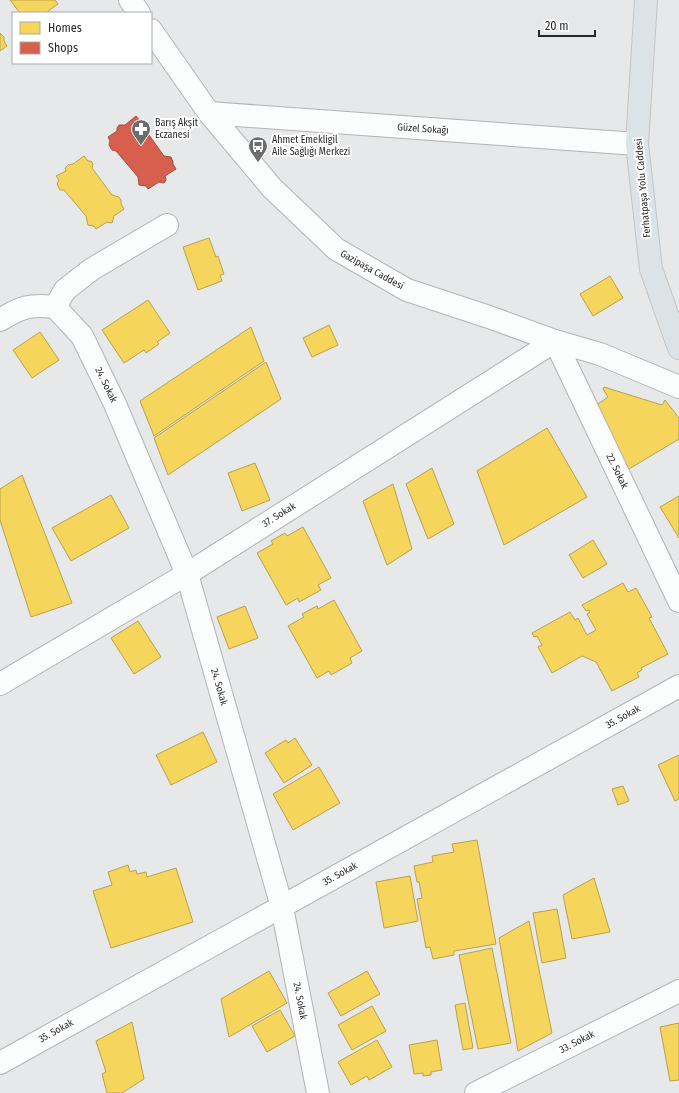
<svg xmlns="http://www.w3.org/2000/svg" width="679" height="1093" font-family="'Fira Sans Condensed',sans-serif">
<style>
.homes{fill:#f6d55c;stroke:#b8a14d}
.shops{fill:#d6604d;stroke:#a25042}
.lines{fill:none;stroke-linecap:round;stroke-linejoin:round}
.minor-casing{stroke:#b2b3b4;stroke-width:24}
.major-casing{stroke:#c3c4c5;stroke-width:24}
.minor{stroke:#fbfcfc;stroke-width:22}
.major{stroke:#dbe3e6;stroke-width:22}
.labels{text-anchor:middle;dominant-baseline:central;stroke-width:4;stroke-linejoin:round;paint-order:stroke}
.poi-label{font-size:10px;fill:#29292a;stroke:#fff;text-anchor:start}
.street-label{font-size:10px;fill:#29292a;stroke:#fff}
</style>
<rect width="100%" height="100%" fill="#e7e8ea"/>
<g class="homes">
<path d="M10,0H55L58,4L48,11V13H20Z"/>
<path d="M0,33L4,37V41L7,46L0,51Z"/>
<path d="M84,156L88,161H91L93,164L92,168L112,195L119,197L121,200V204L124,209L114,216L112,223L107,222L96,229L94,226L88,225L86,216L64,190H60L57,184L59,180L56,176L66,171L65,168L68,165L73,164Z"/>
<path d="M209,238L216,257L218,256L224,274L220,275L222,281L198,290L183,247Z"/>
<path d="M610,276L623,298L593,316L580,294Z"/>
<path d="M148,300L170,333L157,342L159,344L146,353L144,350L124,363L102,330Z"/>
<path d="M329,325L338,345L312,357L303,338Z"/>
<path d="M251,327L264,361L154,436L140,401Z"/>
<path d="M40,332L59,360L32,378L13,350Z"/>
<path d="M266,362L281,399L168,475L154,438Z"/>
<path d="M604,387L662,405L665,400L679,418V439L624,472L592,408L608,397L603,389Z"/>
<path d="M547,428L587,497L504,545L477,471Z"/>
<path d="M255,463L270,500L242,511L228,473Z"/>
<path d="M432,468L454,524L428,539L406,484Z"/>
<path d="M22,475L72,603L31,617L0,520V489Z"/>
<path d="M393,484L412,549L387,565L363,501Z"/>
<path d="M111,495L129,528L71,561L52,528Z"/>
<path d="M679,496V538L660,507Z"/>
<path d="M303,527L331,578L318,585L321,590L299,602L298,598L286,605L257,553L273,544L271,541L285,533L287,536Z"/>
<path d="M593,540L607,564L583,578L569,555Z"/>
<path d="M623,583L628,592L636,588L652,617L649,618L668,654L641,668L642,670L637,673L639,677L612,691L596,662L582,656L552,673L538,647L542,645L537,636L534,637L532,633L570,612L575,620L578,618L587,635L596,630L587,614L590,612L589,610L586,611L582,605Z"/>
<path d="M334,600L362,651L350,658L352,663L331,675L329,671L317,678L288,626L304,617L302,614L317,606L318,609Z"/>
<path d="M245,606L258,638L229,649L217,617Z"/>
<path d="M138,621L161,657L134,674L111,638Z"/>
<path d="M203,732L217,762L171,785L156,755Z"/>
<path d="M295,738L312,765L284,783L265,753L286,740L288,743Z"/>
<path d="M679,755V799L675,801L658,765Z"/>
<path d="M319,767L340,803L293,830L273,794Z"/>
<path d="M623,786L629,801L618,805L612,789Z"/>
<path d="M477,840L496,944L454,951V955L433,959L430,947L426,948L417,899L422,898L419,882H417L414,866L433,862L432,856L454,852L452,844Z"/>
<path d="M128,865L130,872L136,870L137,874L146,872L147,877L176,868L193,922L111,948L93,891L112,885L108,872Z"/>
<path d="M410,876L418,921L384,928L376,882Z"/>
<path d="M594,878L610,932L572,939L563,895Z"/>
<path d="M557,909L566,958L542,963L533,913Z"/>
<path d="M529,921L552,1033L518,1051L499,938Z"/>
<path d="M492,948L511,1043L478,1049L459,955Z"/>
<path d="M269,971L287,1003L229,1037L221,999Z"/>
<path d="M367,971L380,994L341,1016L328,993Z"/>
<path d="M465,1003L473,1048L463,1050L455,1005Z"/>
<path d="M372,1006L386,1031L352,1050L338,1025Z"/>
<path d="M280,1010L295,1036L267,1052L252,1026Z"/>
<path d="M132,1022L144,1079L122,1093H107L102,1074L106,1072L96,1041Z"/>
<path d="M679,1023V1080L670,1081L660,1027Z"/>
<path d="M377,1040L392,1067L369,1080L367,1076L351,1085L338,1062Z"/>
<path d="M437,1040L442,1070L431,1072V1075L423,1076V1073L414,1074L409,1045Z"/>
</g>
<path class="shops" d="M136,116L140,121H143L144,125V128L164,156L171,157L173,162V164L176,169L165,176L166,180L164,183L159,182L148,189L146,186L139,185L138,177L116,151L112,150L109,145L110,141L108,137L117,131V128L119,125H125Z"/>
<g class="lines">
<defs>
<g id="minor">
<path d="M130,0L139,13"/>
<path d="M151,30L209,113L272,188L336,249L407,290L489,317L555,341L600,354L679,387"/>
<path d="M209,113L637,144"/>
<path d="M55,307L82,336L115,404L150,487L187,574L282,907L318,1093"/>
<path d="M55,307L65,290L92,269L167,225"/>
<path d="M0,320C21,307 30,304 55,307"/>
<path d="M0,684L187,574L555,341L679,601"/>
<path d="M0,1063L679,686"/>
<path d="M476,1093L679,991"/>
</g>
<path id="major" d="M646,0L637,144L651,269L679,348"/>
</defs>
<use href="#minor" class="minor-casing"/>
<use href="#major" class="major-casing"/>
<use href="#minor" class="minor"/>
<use href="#major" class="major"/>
</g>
<defs>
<symbol id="pharmacy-pin" viewBox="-11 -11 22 30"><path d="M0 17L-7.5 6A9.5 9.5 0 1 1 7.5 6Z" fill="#6c6c6d" stroke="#fff"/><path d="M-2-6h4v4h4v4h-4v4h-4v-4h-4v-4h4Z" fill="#fff"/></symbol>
<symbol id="bus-pin" viewBox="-11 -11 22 30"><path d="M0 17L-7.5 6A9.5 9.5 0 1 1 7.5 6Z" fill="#6c6c6d" stroke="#fff"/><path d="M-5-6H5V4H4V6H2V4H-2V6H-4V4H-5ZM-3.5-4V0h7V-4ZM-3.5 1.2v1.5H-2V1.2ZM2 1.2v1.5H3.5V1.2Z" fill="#fff"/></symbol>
</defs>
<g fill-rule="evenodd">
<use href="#pharmacy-pin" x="130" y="118" width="22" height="30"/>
<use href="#bus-pin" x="247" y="135" width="22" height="30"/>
</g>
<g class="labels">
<g class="poi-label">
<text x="155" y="123">Barış Akşit<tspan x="155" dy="12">Eczanesi</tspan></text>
<text x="272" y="140">Ahmet Emekligil<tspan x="272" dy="12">Aile Sağlığı Merkezi</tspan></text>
</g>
<g class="street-label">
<text transform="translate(423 129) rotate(4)">Güzel Sokağı</text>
<text transform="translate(643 188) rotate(-95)">Ferhatpaşa Yolu Caddesi</text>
<text transform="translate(372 270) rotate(29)">Gazipaşa Caddesi</text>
<text transform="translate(106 385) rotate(64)">24. Sokak</text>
<text transform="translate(617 471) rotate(64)">22. Sokak</text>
<text transform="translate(279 515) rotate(-32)">37. Sokak</text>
<text transform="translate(219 687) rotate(74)">24. Sokak</text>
<text transform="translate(623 717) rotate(-29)">35. Sokak</text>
<text transform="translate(340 874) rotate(-29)">35. Sokak</text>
<text transform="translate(300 1001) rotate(79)">24. Sokak</text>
<text transform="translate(56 1031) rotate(-29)">35. Sokak</text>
<text transform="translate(577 1042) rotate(-27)">33. Sokak</text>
</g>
</g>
<rect x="12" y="12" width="140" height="52" fill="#ffffff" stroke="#a9a9aa"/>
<rect x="20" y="22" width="20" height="12" fill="#f6d55c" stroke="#a9a9aa"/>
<text x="48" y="32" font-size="12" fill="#29292a">Homes</text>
<rect x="20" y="42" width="20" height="12" fill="#d6604d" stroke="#a9a9aa"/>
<text x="48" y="52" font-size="12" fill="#29292a">Shops</text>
<path d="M539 30v6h56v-6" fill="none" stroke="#29292a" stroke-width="2"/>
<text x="545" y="30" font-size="12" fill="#29292a" stroke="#ffffff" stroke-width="3" paint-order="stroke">20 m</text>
</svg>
